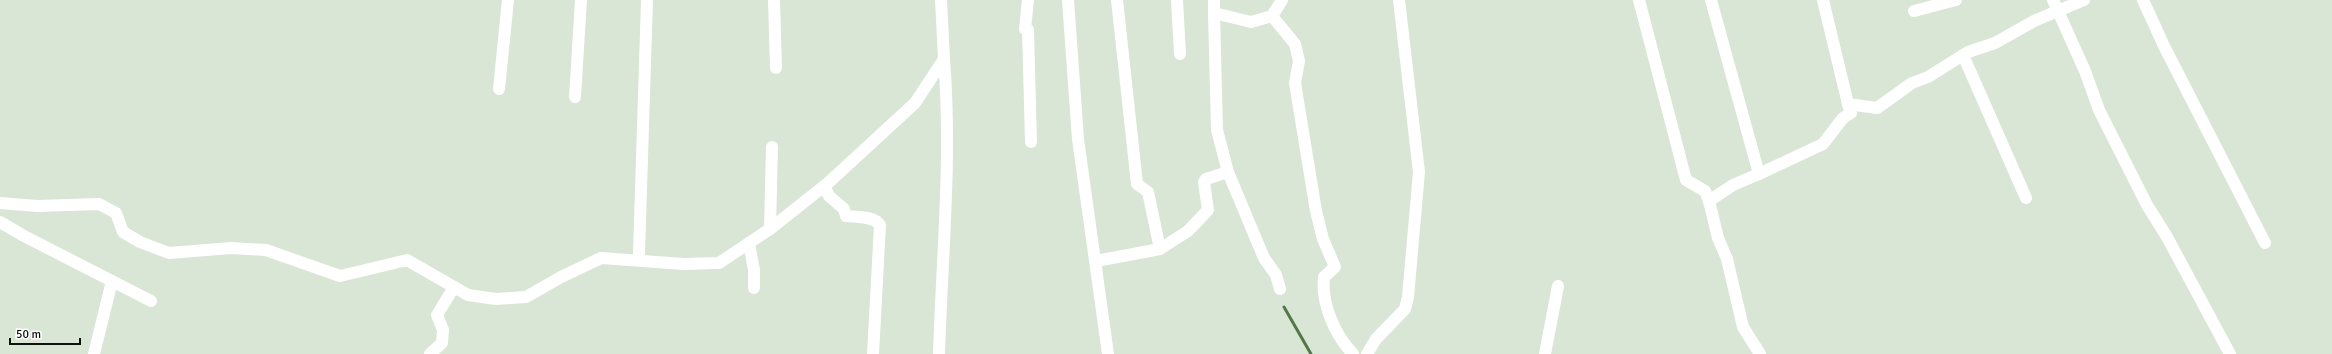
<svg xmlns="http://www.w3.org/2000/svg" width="2332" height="354" font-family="Signika,sans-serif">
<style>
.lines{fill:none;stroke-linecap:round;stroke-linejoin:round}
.stream{stroke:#537847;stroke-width:3}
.minor{stroke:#fff;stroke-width:12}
</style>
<rect width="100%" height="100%" fill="#d9e5d5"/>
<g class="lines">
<path class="stream" d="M1284,307L1311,354"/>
<g class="minor">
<path d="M774,0L776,68"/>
<path d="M1028,0L1025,29L1028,30L1031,142"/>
<path d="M1068,0L1078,139L1108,354"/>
<path d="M1117,0L1137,184L1148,192L1160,249"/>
<path d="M1177,0L1180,54"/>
<path d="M1214,0V13L1251,22L1272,16L1295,44L1299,61L1295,83L1316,211L1323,239L1335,267L1324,277C1321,304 1335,335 1353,354"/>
<path d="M1639,0L1686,180L1705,191L1709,201"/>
<path d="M1711,0L1759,174L1733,185L1709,201L1718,238L1727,259L1743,327L1760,354"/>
<path d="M1823,0L1848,104L1877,108L1912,83L1928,77L1968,52L1995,43L2034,21L2084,0"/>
<path d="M2053,0L2085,71L2099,110L2147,205L2167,237L2230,354"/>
<path d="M2143,0L2164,46L2265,243"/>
<path d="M1914,11L1956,0"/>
<path d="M1214,13L1217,130L1228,172L1264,258L1276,275L1280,289"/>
<path d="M1272,16L1282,0"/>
<path d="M1963,55L2026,198"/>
<path d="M499,89L508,0"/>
<path d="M575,97L581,0"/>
<path d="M1759,174L1823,144L1843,118L1851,113L1848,104"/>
<path d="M824,186L829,196L844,209L846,216C856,217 874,216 880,225L873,354"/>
<path d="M0,203L37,206L99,204L116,213L123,232L140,242L169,253L231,248L266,250L340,276L407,260L468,295L496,299L526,297L561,277L601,258L684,264L719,263L770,229L828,183L915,103L944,59L941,0"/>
<path d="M0,222L24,236L151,301"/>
<path d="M770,229L772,147"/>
<path d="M749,243L754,270V288"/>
<path d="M639,253L647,0"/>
<path d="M1096,261L1160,249L1188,231L1208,210L1204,182L1206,179L1228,172"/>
<path d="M94,354L112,281"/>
<path d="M430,354L442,343L443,330L437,315L454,287"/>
<path d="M939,354C942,256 952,157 944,59"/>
<path d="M1367,354L1376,339L1405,309L1408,297L1419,172L1399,0"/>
<path d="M1545,354L1558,286"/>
</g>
</g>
<path d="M10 338v6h70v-6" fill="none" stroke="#0e120d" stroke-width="2"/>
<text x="16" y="338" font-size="12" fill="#0e120d" stroke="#ffffff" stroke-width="3" paint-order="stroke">50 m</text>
</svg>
